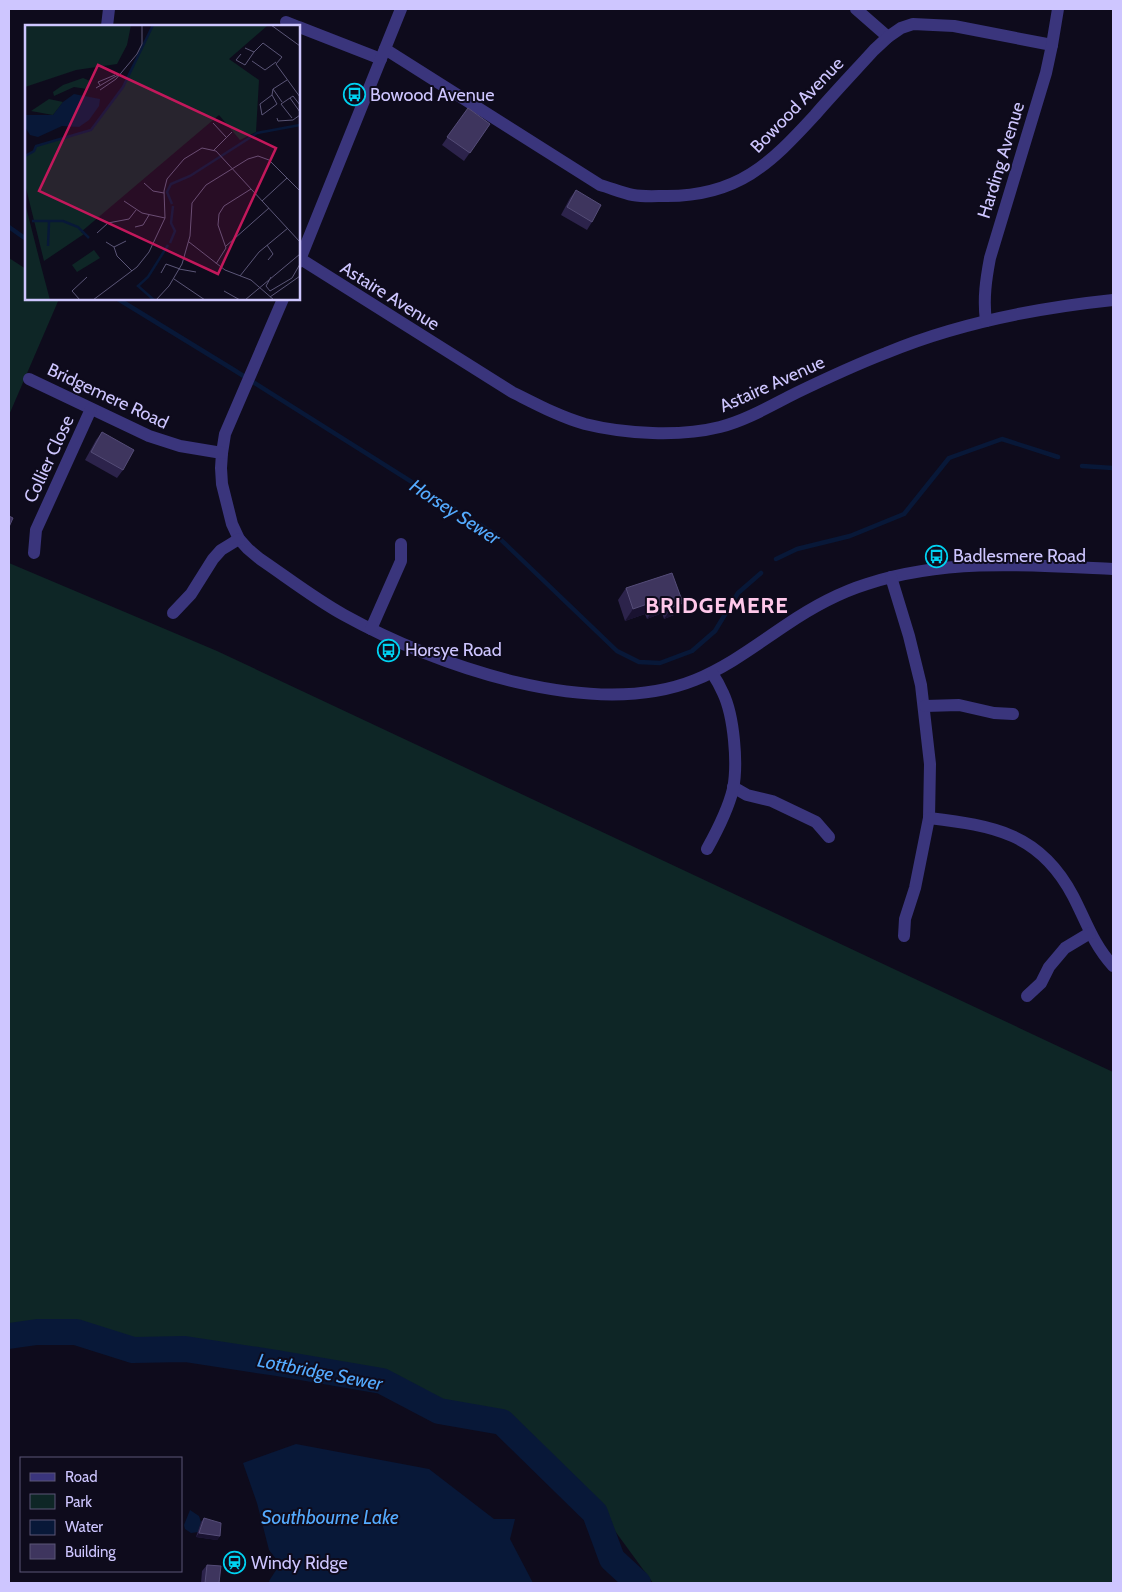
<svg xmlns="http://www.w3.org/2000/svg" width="1122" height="1592" font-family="Cabin,sans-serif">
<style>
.green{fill:#0e2626}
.water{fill:#081838}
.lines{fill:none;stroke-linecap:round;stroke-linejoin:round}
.stream{stroke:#081838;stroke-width:4.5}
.river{stroke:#081838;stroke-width:26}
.minor{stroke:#3a357c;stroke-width:12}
.wall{fill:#2c234b}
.shaded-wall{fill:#191230}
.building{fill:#3e355e;stroke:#544c77}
.labels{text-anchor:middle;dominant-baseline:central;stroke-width:4;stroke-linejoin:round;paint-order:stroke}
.poi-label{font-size:18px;fill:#cec6ff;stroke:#0e0b1c;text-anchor:start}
.street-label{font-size:18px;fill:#cec6ff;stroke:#0e0b1c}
.water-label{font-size:19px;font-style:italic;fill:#54abff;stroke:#0e0b1c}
.district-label{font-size:22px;font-weight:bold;letter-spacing:1px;fill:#ffc8ea;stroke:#0e0b1c}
.inset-river{fill:none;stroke:#081838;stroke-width:2.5}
.inset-road{fill:none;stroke:#5b5677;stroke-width:1}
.view{fill:#c2185b;fill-opacity:0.15;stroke:#c2185b;stroke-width:2.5}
.inset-edge{fill:none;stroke:#cec6ff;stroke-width:2.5}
</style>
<rect width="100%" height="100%" fill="#0e0b1c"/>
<g class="green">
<path d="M9,258L26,269V299H59L9,415Z"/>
<path d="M9,563L217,651L1113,1072V1583H653L615,1531L502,1422L439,1411L382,1381L277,1363L185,1349L133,1350L76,1332H37L9,1336Z"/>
</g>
<g class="water">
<path d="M296,1444L429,1469L494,1519H515L510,1539L533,1583H270L269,1581L280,1564L269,1550L257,1503L243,1463Z"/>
<path d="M190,1510L199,1516L201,1522L198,1532L191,1533L185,1529L184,1525Z"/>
</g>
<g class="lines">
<g class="stream">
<path d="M9,227L26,239"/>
<path d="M118,299L234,370L496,535L617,651L639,662L660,663L692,651L715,631L738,593L761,573"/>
<path d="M1082,466L1113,468"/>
<path d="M776,559L797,549L850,536L904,514L949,458L1002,439L1058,457"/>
</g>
<path class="river" d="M9,1336L37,1332H76L133,1350L185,1349L277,1363L382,1381L439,1411L502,1422L595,1513L612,1559L638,1583"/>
<g class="minor">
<path d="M856,9L888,37"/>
<path d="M286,22L296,26"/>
<path d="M107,26L109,9"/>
<path d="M299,27L381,59"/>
<path d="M385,49L600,185C611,188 622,193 633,195C643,197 656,196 667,196C738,196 770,164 815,115C834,93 854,72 874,50L888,37L901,28L913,24L954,26L1052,45"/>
<path d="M299,258L512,392C536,404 560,417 585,424C625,434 680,437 720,427C747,420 772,405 796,393C825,379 855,365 886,353C958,323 1036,308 1113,300"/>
<path d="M299,262L401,9"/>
<path d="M283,299L225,434L222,453L221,468L222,484L232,524L239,539L248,549L260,559C288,578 315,599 344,615C436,666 593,721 695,680C729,666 756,645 786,625C811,608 838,593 867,584C947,558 1031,565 1113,569"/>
<path d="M986,321C983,299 986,279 990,258L1046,73L1052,45L1058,9"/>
<path d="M29,379L149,436L180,446L222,453"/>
<path d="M34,553L36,530L91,409"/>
<path d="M891,577L909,636L921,685L930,764L929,818L915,888L905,919L904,936"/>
<path d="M173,613L191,594L213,559L221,550L239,539"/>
<path d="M371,629L401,561V544"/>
<path d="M925,706L959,705L994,713L1013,714"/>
<path d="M733,787L747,795L772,801L816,822L829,837"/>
<path d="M929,818C994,826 1040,833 1073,896C1086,921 1093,944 1113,966"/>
<path d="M707,849C717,831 728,810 733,789C738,764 734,716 723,693C720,686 716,679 712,673"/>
<path d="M1027,996L1041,983L1049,967L1065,948L1090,933"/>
</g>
</g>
<g class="wall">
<path d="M468,108L490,124L464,161L442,145Z"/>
<path d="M576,190L592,222L587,230L561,215L570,198Z"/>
<path d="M102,432L123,470L117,478L85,460L96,440Z"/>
<path d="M672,573L674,615L664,619L662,613L647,619L645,614L625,621L618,600L626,588Z"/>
<path d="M204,1518L220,1536L217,1540L196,1537L201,1522Z"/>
<path d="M207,1565L219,1583H201L202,1571Z"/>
</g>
<g class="shaded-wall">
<path d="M670,601L662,613L647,619L655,607Z"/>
<path d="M653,602L645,614L625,621L633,609Z"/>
<path d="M683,603L674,615L664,619L672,607Z"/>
<path d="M199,1533L220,1536L217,1540L196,1537Z"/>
</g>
<g class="building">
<path d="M468,108L490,124L470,153L447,137Z"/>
<path d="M576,190L601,205L592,222L567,207Z"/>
<path d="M102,432L134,450L123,470L91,452Z"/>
<path d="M9,516L13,518L9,527Z"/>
<path d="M672,573L683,603L672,607L670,601L655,607L653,602L633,609L626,588Z"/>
<path d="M204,1518L221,1523L220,1536L199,1533Z"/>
<path d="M207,1565L221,1566L219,1583H205Z"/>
</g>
<defs>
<symbol id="bus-ring" viewBox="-11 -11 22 22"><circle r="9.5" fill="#0e0b1c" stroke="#00d2f1" stroke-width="1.5"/><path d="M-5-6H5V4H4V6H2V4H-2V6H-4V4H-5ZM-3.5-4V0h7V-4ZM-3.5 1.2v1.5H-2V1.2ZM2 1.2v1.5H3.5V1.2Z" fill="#00d2f1"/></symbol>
<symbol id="station-ring" viewBox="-11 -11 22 22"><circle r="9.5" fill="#0e0b1c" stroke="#00d2f1" stroke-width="1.5"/><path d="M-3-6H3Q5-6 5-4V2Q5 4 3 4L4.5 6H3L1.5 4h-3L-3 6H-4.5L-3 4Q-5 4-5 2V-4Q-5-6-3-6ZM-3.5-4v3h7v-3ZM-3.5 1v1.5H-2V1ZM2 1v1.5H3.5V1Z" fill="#00d2f1"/></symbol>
</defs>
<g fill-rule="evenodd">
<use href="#bus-ring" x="342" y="82" width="25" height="25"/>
<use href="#bus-ring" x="924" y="544" width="25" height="25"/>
<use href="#bus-ring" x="376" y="638" width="25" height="25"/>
<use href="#station-ring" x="222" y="1550" width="25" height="25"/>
</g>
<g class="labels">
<g class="poi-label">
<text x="370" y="95">Bowood Avenue</text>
<text x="953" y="556">Badlesmere Road</text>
<text x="405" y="650">Horsye Road</text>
<text x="251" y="1563">Windy Ridge</text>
</g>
<g class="street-label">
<text transform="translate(797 105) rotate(-46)">Bowood Avenue</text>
<text transform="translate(1001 160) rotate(-73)">Harding Avenue</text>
<text transform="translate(390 296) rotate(32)">Astaire Avenue</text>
<text transform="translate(772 384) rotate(-24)">Astaire Avenue</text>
<text transform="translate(108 396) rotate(25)">Bridgemere Road</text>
<text transform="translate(49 459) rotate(-65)">Collier Close</text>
</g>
<g class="water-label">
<text transform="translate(455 512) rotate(33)">Horsey Sewer</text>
<text transform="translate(320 1372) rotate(11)">Lottbridge Sewer</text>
<text x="330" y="1517">Southbourne Lake</text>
</g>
<g class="district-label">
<text x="717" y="605">BRIDGEMERE</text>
</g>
</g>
<g transform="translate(25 25)">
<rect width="275" height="275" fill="#0e0b1c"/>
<path d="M0,0H106L102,20L92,39L51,45L0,62ZM128,0L242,1L204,34L234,55L231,107L215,115L194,90L56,207L59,209L19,236L0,159V131L9,126L11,121L66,105L98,62ZM58,53L65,56L62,64L49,62L29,71L28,67L38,60ZM24,74L38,77L28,90L6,86ZM0,178L16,241L25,275H0ZM69,225L75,233L52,247L47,240Z" fill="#0e2626"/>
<path d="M49,69L75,74L74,81L64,95L54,102L37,101L13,112L5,110L0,102V90H28L38,77Z" fill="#081838"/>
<path class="inset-river" d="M0,131L9,126L11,121L66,105L98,62L128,0M147,179L142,167L146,159L165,151L232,108L275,100M7,196H38L53,202L64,213M145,218L150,206L146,198L148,181M23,221L24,197M129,275L113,261L123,252L143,220"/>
<path class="inset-road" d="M246,0L275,21M220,23L229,27L238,18L257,32L251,39L275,72M216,29L211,35L220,40L229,27M227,36L240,45L251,37M75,60L73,57L90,50M71,63L93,50M75,65L91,54L112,29L117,19V0M247,70L252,79L237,90L235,79L247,70L248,64M265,73L256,79L267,93M257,77L248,64L262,55M275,80L268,71L265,73L275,87M252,93L253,96L268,95L275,90M188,98L201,112M189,125L207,107M119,158L128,166L139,168M99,176L117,188L140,193M237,176L262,153M110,202L118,200L124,190M72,208L83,198L104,194L111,185M81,217L89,222L101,216M164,217L200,245L226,255L249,275M242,220L248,229L243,235M201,221L244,183M89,222L92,231L107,246M191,239L201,223L193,200L194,189L199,181L226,164M154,244L171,247M136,248L141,239L155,244M215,251L234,227L263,203M246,252L241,261L245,266L267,253L275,239M149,254L180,275M199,266L215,275M245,272L275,251M55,275L47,266L62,252M68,275L112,242L124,227L140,193L139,166L142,154L159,134L177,123L191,126L275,217M131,275L144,261L157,239L165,211L167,178L181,160L223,134L233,131L244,135L275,166M220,275L275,229"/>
<path class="view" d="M73,40L251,123L193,249L14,166Z"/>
<rect width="275" height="275" class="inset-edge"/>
</g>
<rect width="1122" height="1592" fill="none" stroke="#cec6ff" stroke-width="20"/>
<rect x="20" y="1457" width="162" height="115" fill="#0e0b1c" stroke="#5b5677"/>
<rect x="30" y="1473" width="25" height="8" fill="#3a357c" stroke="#5b5677"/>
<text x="65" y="1482" font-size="15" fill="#cec6ff">Road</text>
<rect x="30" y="1494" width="25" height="15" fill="#0e2626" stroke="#5b5677"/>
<text x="65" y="1507" font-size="15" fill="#cec6ff">Park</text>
<rect x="30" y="1520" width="25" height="15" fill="#081838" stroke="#5b5677"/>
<text x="65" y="1532" font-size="15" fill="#cec6ff">Water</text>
<rect x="30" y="1544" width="25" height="15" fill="#3e355e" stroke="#5b5677"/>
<text x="65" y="1557" font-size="15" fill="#cec6ff">Building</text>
</svg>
